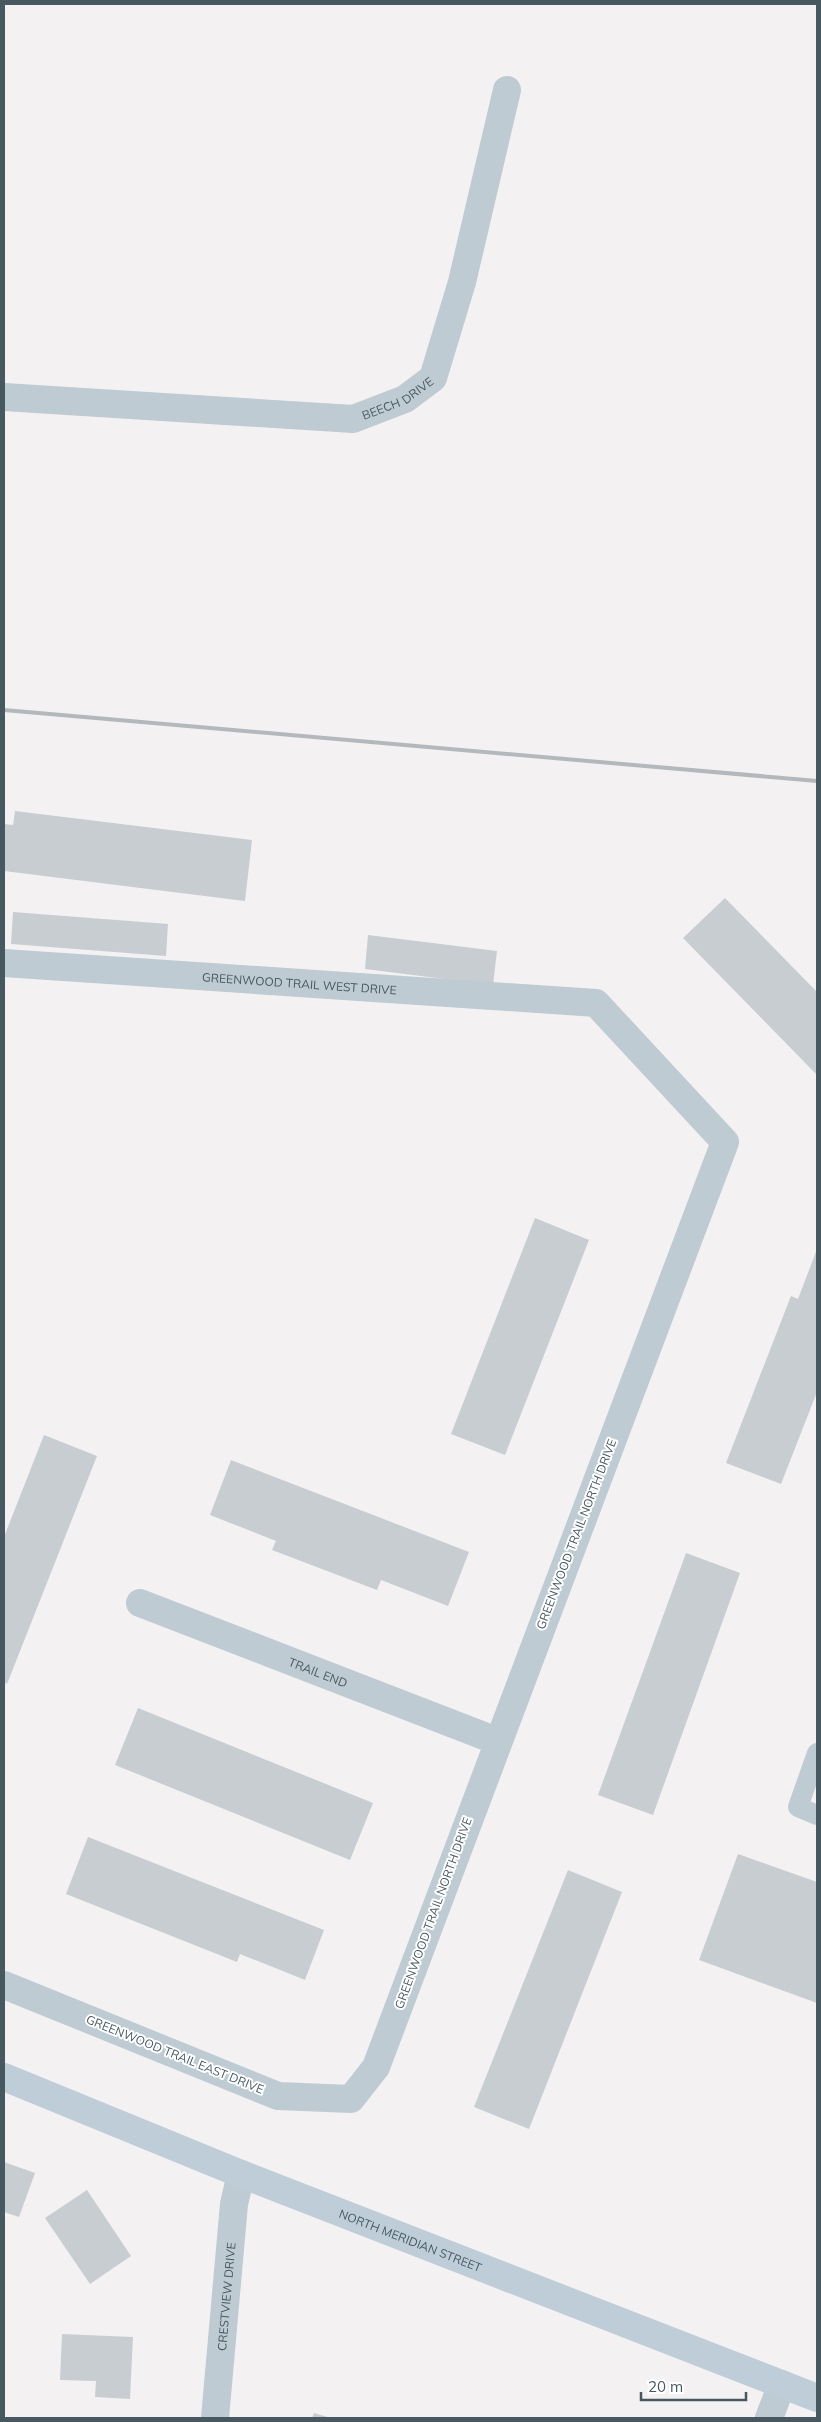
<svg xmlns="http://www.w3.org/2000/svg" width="821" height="2422" font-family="Mulish,sans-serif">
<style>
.building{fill:#c8cdd2}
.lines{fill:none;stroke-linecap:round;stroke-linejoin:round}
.service{stroke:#becbd2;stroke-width:20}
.minor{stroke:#becbd2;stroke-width:28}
.secondary{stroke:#becdd7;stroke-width:28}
.rail{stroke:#b3b8bc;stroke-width:4}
.labels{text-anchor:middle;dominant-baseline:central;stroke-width:4;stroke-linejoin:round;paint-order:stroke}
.street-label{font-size:12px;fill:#475861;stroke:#fff}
</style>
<rect width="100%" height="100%" fill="#f4f1f2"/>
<g class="building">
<path d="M15,811L252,840L245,901L4,871V824L13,825Z"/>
<path d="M725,898L817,992V1075L683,938Z"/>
<path d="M13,912L168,924L166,956L11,944Z"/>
<path d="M368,935L497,951L493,985L365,969Z"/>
<path d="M535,1218L589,1240L505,1455L451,1434Z"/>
<path d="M817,1249V1392L781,1484L726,1463L791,1296L798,1299Z"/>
<path d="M44,1435L97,1456L7,1684L4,1682V1537Z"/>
<path d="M231,1460L469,1552L448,1606L381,1580L377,1590L272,1550L276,1541L210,1515Z"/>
<path d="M686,1553L740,1573L653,1815L598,1795Z"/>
<path d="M138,1708L373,1803L350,1860L115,1765Z"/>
<path d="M88,1837L324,1930L305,1980L240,1954L237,1962L66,1894Z"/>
<path d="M738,1854L817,1882V2003L699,1960Z"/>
<path d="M568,1870L622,1892L529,2129L474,2107Z"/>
<path d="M4,2162L35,2173L19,2217L4,2212Z"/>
<path d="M87,2190L131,2256L90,2284L45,2218Z"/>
<path d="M62,2334L133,2337L130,2399L95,2397L96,2381L60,2380Z"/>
<path d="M314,2413L331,2418H312Z"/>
</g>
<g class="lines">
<path class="service" d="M817,1753L798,1807L817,1815"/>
<g class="minor">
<path id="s1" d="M4,397L353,419L405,399L433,378L462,282L507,90"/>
<path id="s2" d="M4,963L596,1003L725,1142L376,2067L351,2099L278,2096L4,1985"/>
<path id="s3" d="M140,1603L497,1741"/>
<path id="s4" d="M215,2418L234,2204L241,2174"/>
<path d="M769,2418L782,2384"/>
</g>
<path class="secondary" id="s5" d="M4,2077L241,2174L817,2398"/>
<path class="rail" d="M4,710L817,781"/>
</g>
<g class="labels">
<g class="street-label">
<text stroke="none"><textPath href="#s1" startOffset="399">BEECH DRIVE</textPath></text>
<text stroke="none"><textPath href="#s2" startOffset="296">GREENWOOD TRAIL WEST DRIVE</textPath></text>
<text transform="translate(576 1534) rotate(-69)">GREENWOOD TRAIL NORTH DRIVE</text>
<text stroke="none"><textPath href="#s3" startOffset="191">TRAIL END</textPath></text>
<text transform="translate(433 1913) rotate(-70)">GREENWOOD TRAIL NORTH DRIVE</text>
<text transform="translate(175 2054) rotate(22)">GREENWOOD TRAIL EAST DRIVE</text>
<text stroke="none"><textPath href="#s5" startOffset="438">NORTH MERIDIAN STREET</textPath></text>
<text stroke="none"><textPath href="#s4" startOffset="122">CRESTVIEW DRIVE</textPath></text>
</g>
</g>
<rect width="821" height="2422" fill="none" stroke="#475861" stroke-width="10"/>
<path d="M641 2392v8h105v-8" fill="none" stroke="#475861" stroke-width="2.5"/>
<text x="648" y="2392" font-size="15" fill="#475861" stroke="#ffffff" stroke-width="4" paint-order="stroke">20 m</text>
</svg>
